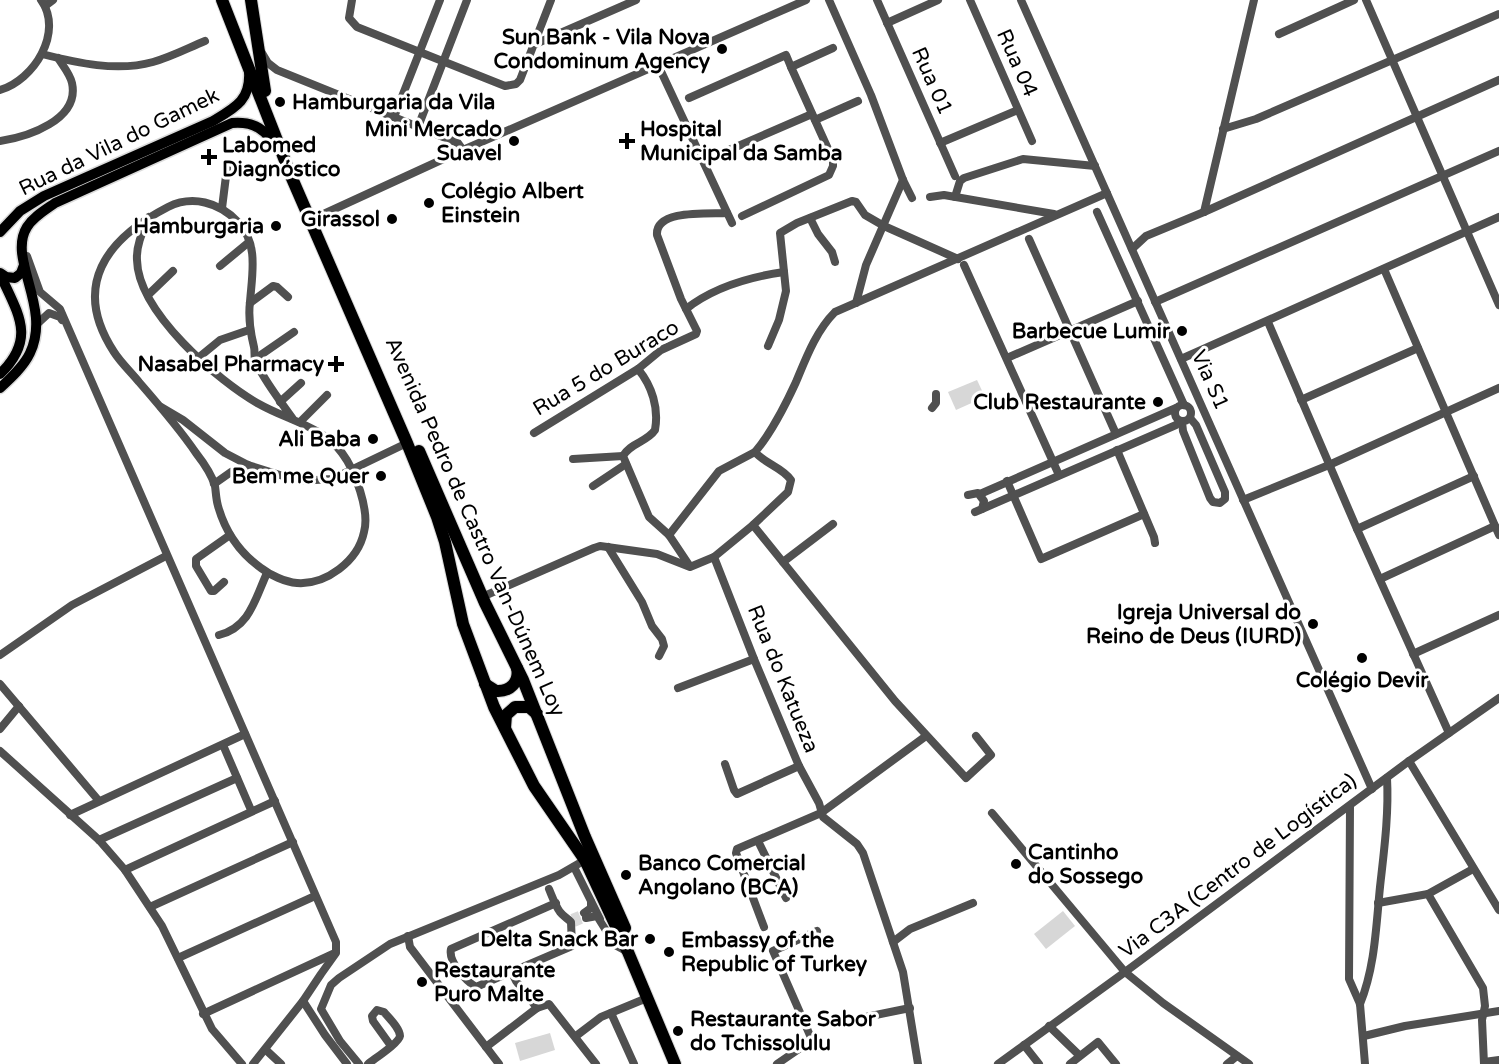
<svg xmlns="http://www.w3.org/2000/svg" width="1499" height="1064" font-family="'Varela Round',sans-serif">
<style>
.grass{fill:#d7d7d7}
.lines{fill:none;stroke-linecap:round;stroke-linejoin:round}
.minor-tunnel{stroke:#d9d9d9;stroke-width:8;stroke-dasharray:8 4;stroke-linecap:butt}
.major-casing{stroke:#dbdbdb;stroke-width:13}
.highway-casing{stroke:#dbdbdb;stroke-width:14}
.minor{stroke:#505050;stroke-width:8}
.major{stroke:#000;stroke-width:10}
.highway{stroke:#000;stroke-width:12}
.poi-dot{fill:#000;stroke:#fff;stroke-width:2}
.labels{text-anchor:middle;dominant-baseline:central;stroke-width:6;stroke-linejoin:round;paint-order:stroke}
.poi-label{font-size:21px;font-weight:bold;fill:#000;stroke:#fff;text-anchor:end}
.street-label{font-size:21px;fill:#000;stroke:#fff}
</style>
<rect width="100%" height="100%" fill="#fff"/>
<g class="grass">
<path d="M977,380L985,397L956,410L948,392Z"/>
<path d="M1063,911L1075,926L1046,949L1034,934Z"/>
<path d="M550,1033L555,1050L520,1061L515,1043Z"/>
</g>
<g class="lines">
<g class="minor-tunnel">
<path d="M572,918L584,913"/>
<path d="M574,923L586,918"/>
</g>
<defs>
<g id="major">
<path d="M0,232L20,211L44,196L213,121C235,108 251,100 249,71"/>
<path d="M0,273L6,277L15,278L21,273L24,265"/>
<path d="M0,274C18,314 37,338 0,374"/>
<path d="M0,388C11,378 24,366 30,353C52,307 7,259 27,227C33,217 45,210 55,203L232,123C254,121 267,130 277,149"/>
</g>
<g id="highway">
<path d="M222,0L291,176L407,443L437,517L445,542L463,624L494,707L534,786L585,860L628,952L675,1064"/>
<path d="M251,0L265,91"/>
<path d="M419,451L485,603L523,680L585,837L625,928"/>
<path d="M485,684L496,691C510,692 520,682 517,668"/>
<path d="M505,728L506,715L515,707H529L538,715"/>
</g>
</defs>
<use href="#major" class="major-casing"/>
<use href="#highway" class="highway-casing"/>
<g class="minor">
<path d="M352,0L349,18L357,27L505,86L516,84L520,80L551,0"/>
<path d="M829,0L871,95L903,180L912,198"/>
<path d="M877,0L955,176"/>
<path d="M970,0L1032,141"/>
<path d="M1021,0L1372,789"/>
<path d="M1366,0L1499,305"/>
<path d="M45,6L53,0"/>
<path d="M887,23L938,0"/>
<path d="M1279,34L1354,0"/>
<path d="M533,45L636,0"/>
<path d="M262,53L268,63L277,70L458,143L463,150"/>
<path d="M42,54C77,63 117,72 153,62C171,57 188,48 205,41"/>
<path d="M658,65L732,223"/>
<path d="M791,67L833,48"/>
<path d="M0,90C34,80 64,32 41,0"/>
<path d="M689,98L786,55L791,67L833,160V166L829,175L742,216"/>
<path d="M394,117L440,0"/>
<path d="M815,120L858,101"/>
<path d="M418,127L467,0"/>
<path d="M1223,129L1256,119L1499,14"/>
<path d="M0,141C27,137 80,120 72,83C70,74 63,66 58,58"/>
<path d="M940,143L1018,110"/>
<path d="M715,156L812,114"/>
<path d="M930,197L944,195L1054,214"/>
<path d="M955,197L960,181L964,178L1023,159L1095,166"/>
<path d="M222,208L227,168"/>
<path d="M1097,212L1184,405"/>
<path d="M1204,212L1254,0"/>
<path d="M149,217C143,231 136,245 137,260C138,312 218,381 259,404C287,420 322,426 342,453C355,470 370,511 364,532C358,561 326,585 297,583C285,582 270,575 261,568C240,553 225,531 218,506C216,499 216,493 215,486C212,475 203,462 196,453C179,428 159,405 139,382C131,372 121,363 114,352C71,286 106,239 168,207C192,195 219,202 238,222C259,244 252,274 250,302C248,318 250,331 254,347C255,351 254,355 255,359C259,374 284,406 293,419"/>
<path d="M317,217L463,150L806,0"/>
<path d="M810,218L818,234L832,252L835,262"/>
<path d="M1029,239L1116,434"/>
<path d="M1132,249L1146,236L1204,212L1499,80"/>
<path d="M27,256L40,292L60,309L336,942V953L321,974L303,1001L253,1064"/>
<path d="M964,265L1059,475"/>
<path d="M220,266L249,242"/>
<path d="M1384,269L1499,535"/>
<path d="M148,295L173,271"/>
<path d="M1155,302L1499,151"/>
<path d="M250,303L273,286L277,287L288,297"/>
<path d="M856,303L866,265L903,180"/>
<path d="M686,309C714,287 749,277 784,272"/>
<path d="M1268,322L1357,529L1449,733"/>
<path d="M37,324L49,313L60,317L62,320"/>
<path d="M768,346L779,320L786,291L780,233L797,223L852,201L856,202L865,215L884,226L958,259"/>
<path d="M198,358L220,340L249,330"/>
<path d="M1007,358L1138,301"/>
<path d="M255,359L294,332"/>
<path d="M1181,359L1499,217"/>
<path d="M638,369C652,386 659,408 655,430C647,442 630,443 623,456L649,517L669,535L689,565"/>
<path d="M1301,400L1418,348"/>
<path d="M280,402L301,383"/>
<circle cx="1183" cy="413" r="8"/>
<path d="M161,407L183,420L225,453L248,465L299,481L332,479L407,443"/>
<path d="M932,408L936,403V394"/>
<path d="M300,422L327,395"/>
<path d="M1182,422L1183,431L1210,498L1213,502L1220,503L1225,499V492L1196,425L1190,418"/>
<path d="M534,433L638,369L661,350L696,334L697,331L681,299L657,235C655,209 709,214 727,213"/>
<path d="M1117,450L1154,537L1155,543"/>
<path d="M573,459L623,456"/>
<path d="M1007,481L1041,559L1144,514"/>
<path d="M214,484L231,472L248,465"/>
<path d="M593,486L626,464"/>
<path d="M980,494L1176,408"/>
<path d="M968,495L978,493L984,501L982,509L975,512"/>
<path d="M1243,500L1329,465L1499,388"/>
<path d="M982,509L1176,425L1180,421"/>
<path d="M753,525L895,701L966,778L991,755L976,736"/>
<path d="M1357,529L1474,476"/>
<path d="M669,535L719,471L755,452"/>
<path d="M608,547L642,602L652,626L662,639L664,646L659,656"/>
<path d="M714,557L754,659L799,766L819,803L823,817L857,844L863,853L903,972L918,1064"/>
<path d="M783,562L833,524"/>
<path d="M1380,579L1495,526"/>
<path d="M224,582L214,591H211L196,566V559L230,535"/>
<path d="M482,597L594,548L600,546L657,554L690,567L714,557L753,525L788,492L791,480C782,467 765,464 755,452C772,432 785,406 796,382C806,358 816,331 835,312L1107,193"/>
<path d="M219,635C250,627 255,599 267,573"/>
<path d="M1413,654L1499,615"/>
<path d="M0,655L72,605L166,556"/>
<path d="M0,684L99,801"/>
<path d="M678,688L754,659"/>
<path d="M0,729L19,706"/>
<path d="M223,745L251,810"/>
<path d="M0,751L99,840L125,870L162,926L212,1029L242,1064"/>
<path d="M1409,761L1499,910"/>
<path d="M725,764L734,790L737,794L799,766"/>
<path d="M1350,806L1349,979L1360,1004L1365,1064"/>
<path d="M992,813L1125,972L1163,1003L1249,1064"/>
<path d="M70,815L245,734"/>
<path d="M99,840L237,778"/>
<path d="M758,841L786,898"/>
<path d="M574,867L600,919"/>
<path d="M125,870L275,801"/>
<path d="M549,889C552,896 555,905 560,912C563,916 567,918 571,922L572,946L476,987C466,981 448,962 451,949L556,903"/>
<path d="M1428,894L1473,869"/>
<path d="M1378,903L1428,894L1483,988L1485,1006L1482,1020L1484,1064"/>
<path d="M150,907L293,842"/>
<path d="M584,913L591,908V902"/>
<path d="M586,918L597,916L615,945L628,952"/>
<path d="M764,927L736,853L737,849L821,813L926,736"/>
<path d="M408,936L410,947L499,1064"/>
<path d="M893,942L910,929L973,903"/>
<path d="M178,958L315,896"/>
<path d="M512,973L516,981L537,1008"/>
<path d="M303,1001L325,1035L347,1064"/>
<path d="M1360,1004C1375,967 1376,927 1380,887C1384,851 1389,814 1387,778"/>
<path d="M611,1013L634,1064"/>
<path d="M203,1014L335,953"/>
<path d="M861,1018L910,1008"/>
<path d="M1049,1026L1079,1055"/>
<path d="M576,1036L601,1017L647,998"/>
<path d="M1364,1036L1405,1026L1499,1011"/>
<path d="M1024,1045L1039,1064"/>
<path d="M486,1047L537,1008L549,1004L596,1064"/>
<path d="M266,1050L281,1064"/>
<path d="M1484,1062L1499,1060"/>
<path d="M359,1064L340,1041L321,1009L331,985L339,978L390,944L559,875L585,860"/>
<path d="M368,1064C374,1059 399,1043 400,1036C400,1028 388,1017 384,1012L377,1010L372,1016L373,1021L391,1046"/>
<path d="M777,1064L812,1040L773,951L817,931"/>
<path d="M998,1064L1125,972L1409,761L1499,698"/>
<path d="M1070,1064L1098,1042L1116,1064"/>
<path d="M1227,1064L1237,1056"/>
</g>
<use href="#major" class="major"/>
<use href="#highway" class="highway"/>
</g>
<g class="poi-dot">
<circle cx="722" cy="49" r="6"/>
<circle cx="280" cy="102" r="6"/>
<circle cx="514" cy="141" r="6"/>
<path d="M624 132h6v6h6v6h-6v6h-6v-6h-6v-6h6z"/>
<path d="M206 148h6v6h6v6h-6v6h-6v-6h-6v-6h6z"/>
<circle cx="429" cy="203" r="6"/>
<circle cx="392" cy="219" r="6"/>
<circle cx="276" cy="226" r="6"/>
<circle cx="1182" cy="331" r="6"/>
<path d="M333 355h6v6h6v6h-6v6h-6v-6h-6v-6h6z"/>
<circle cx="1158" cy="402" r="6"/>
<circle cx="373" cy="439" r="6"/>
<circle cx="381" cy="476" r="6"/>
<circle cx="1313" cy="624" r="6"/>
<circle cx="1362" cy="658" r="6"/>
<circle cx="1016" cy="864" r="6"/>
<circle cx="626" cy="875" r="6"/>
<circle cx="650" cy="939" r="6"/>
<circle cx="669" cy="952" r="6"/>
<circle cx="422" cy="982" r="6"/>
<circle cx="678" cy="1031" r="6"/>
</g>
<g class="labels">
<g class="poi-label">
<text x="710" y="37">Sun Bank - Vila Nova<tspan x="710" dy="24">Condominum Agency</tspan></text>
<text x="292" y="102" text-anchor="start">Hamburgaria da Vila</text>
<text x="502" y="129">Mini Mercado<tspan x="502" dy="24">Suavel</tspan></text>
<text x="640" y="129" text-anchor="start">Hospital<tspan x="640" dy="24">Municipal da Samba</tspan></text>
<text x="222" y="145" text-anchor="start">Labomed<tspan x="222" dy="24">Diagnóstico</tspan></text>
<text x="441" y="191" text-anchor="start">Colégio Albert<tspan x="441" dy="24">Einstein</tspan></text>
<text x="380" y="219">Girassol</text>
<text x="264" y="226">Hamburgaria</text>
<text x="1170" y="331">Barbecue Lumir</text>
<text x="324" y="364">Nasabel Pharmacy</text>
<text x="1146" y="402">Club Restaurante</text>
<text x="361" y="439">Ali Baba</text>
<text x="369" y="476">Bem me Quer</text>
<text x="1301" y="612">Igreja Universal do<tspan x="1301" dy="24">Reino de Deus (IURD)</tspan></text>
<text x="1362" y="680" text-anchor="middle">Colégio Devir</text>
<text x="1028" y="852" text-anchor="start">Cantinho<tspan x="1028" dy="24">do Sossego</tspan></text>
<text x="638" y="863" text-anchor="start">Banco Comercial<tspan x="638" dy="24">Angolano (BCA)</tspan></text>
<text x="638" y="939">Delta Snack Bar</text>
<text x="681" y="940" text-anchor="start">Embassy of the<tspan x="681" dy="24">Republic of Turkey</tspan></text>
<text x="434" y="970" text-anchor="start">Restaurante<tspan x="434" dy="24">Puro Malte</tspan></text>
<text x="690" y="1019" text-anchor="start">Restaurante Sabor<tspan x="690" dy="24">do Tchissolulu</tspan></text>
</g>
<g class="street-label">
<text transform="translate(1017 63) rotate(66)">Rua 04</text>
<text transform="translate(932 81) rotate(66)">Rua 01</text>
<text transform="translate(119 142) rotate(-26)">Rua da Vila do Gamek</text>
<text transform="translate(606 368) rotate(-31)">Rua 5 do Buraco</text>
<text transform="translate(1210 380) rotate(66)">Via S1</text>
<text transform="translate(475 527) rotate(66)">Avenida Pedro de Castro Van-Dúnem Loy</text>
<text transform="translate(783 679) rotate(68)">Rua do Katueza</text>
<text transform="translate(1238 866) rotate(-37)">Via C3A (Centro de Logística)</text>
</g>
</g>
</svg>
